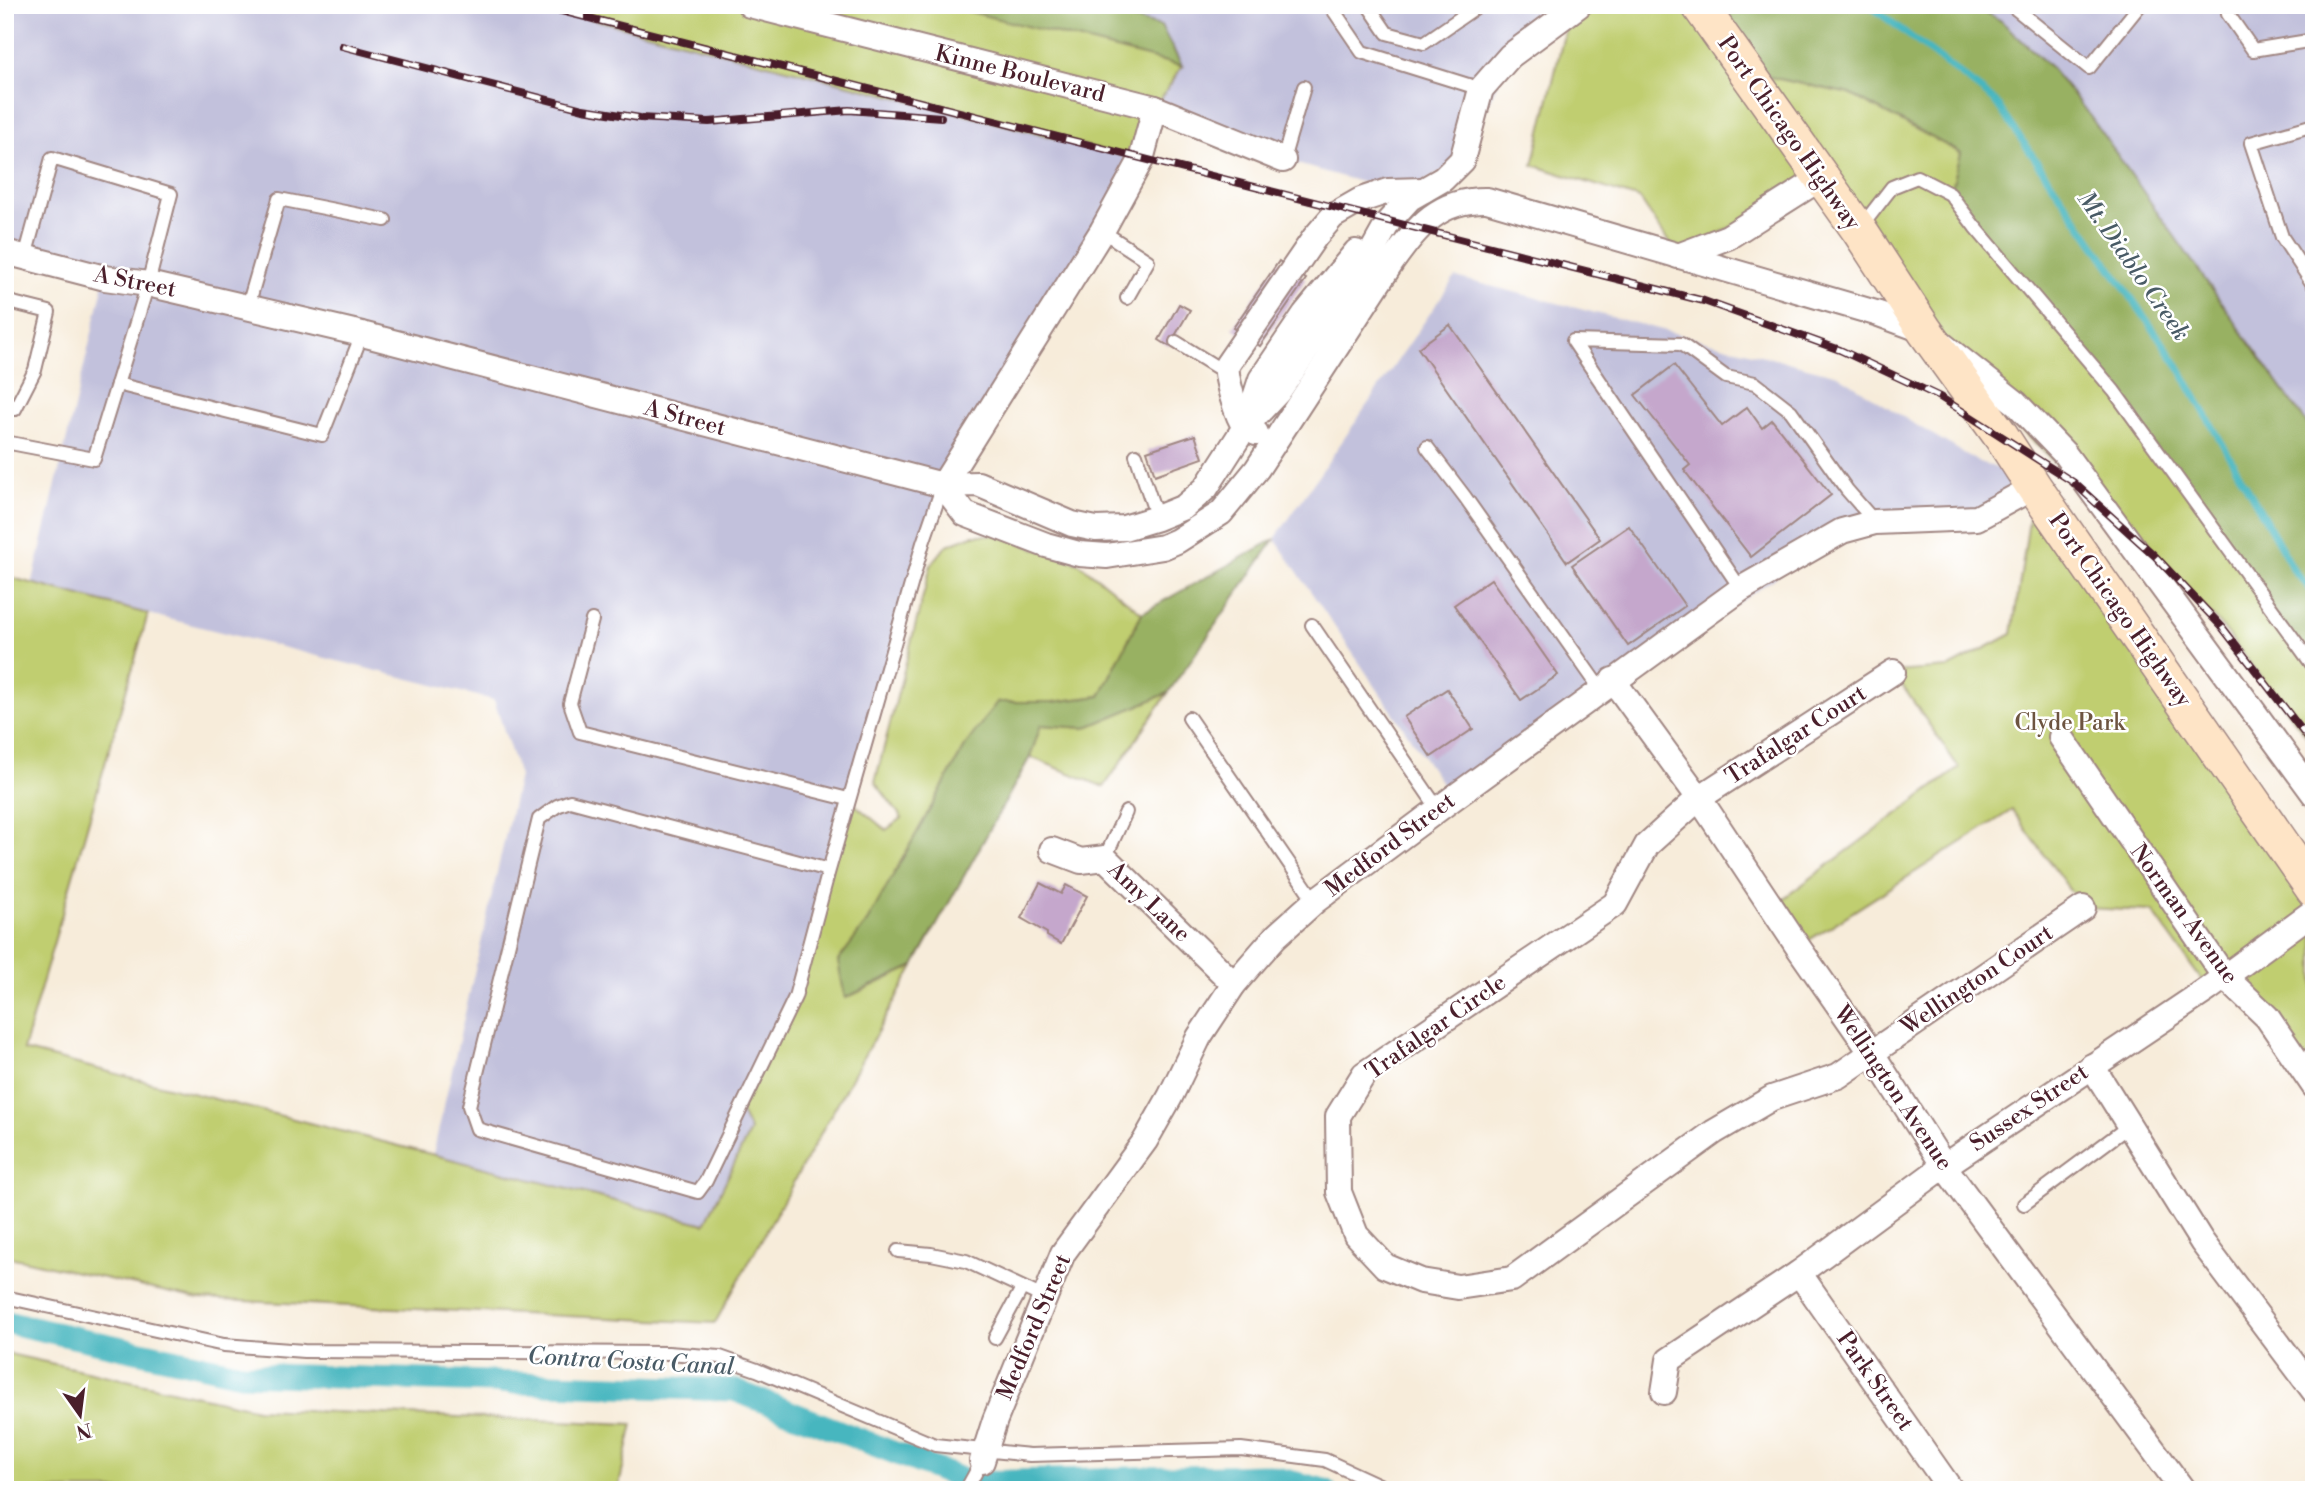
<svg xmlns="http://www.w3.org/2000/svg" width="2319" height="1495" font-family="'Libre Bodoni',serif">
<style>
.industrial{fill:#c2c1dc}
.green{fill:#c0ce70;stroke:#85764e;stroke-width:2}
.forest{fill:#98b162;stroke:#716846;stroke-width:2}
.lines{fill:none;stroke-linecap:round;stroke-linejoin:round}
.stream{stroke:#47b6bf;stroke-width:7}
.canal{stroke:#47b6bf;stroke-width:23}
.building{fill:#c5a7cc}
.lane-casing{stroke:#a08682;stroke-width:16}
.street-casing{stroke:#a08682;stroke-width:28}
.secondary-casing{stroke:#a08682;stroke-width:38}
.lane{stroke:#fff;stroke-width:12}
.street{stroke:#fff;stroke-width:24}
.secondary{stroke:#fee4c6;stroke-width:35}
.rail-casing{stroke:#4a1f2b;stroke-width:8}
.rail{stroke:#fff;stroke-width:5;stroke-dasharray:16;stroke-linecap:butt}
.labels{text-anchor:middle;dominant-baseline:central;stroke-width:5;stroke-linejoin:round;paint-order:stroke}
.street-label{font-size:23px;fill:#4a1f2b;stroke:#fff}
.park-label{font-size:23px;fill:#6d5440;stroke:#fff}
.water-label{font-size:24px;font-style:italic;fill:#495b66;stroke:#fff}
</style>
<rect width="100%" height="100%" fill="#fff"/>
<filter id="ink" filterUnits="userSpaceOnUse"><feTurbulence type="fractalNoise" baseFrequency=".0143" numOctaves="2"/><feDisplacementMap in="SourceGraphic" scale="14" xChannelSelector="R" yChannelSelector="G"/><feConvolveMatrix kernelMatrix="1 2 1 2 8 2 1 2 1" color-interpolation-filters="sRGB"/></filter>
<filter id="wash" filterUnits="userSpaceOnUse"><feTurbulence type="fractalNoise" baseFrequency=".00686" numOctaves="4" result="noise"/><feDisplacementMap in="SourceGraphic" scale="28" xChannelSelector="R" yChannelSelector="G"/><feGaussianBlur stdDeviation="1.57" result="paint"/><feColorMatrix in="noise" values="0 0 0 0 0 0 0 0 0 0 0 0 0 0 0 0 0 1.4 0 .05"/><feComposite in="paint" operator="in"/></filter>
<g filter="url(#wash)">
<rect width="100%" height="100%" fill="#f7ecda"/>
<g class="industrial">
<path d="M5,5H538L1141,160L943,485L750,1131L705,1224L433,1154L519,776L494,700L32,585L105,278L5,252Z"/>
<path d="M1080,5H1579L1510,56L1462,160L1403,194L1283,160L1155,108L1161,26Z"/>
<path d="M1970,5H2314V434L2087,112L2048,65L2000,20Z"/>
<path d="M1455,277L1838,375L1911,422L1979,462L2031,480L1977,518L1842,532L1452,799L1275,539Z"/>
</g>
<g class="green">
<path d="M538,5H944L1182,66L1155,108L1141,160Z"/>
<path d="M1579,5H1699L1746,72L1850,94L1961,153L2114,391L2314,667V746L2222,627L2155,556L2073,482L1925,331L1821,178L1678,256L1640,199L1533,165L1569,13Z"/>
<path d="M2034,487L2314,890V1086L2225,976L2208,989L2152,911L2083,908L2012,810L1798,947L1772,907L1959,768L1893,672L1948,668L2012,634Z"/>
<path d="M973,535H996L1079,563L1142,613L1100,696L1053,702L967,743L867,923L838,961L846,998L914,966L715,1323L198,1299L5,1256V576L148,614L23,1050L705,1224L750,1131L740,1111L795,997L848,799L886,830L902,818L875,782L931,565L947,545Z"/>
<path d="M1168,693L1104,787L1030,757L1041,725L1085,728Z"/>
<path d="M5,1353L257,1409L633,1424L618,1490H5Z"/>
</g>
<g class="forest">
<path d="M944,5H1080L1161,26L1182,66Z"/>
<path d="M1699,5H1970L2000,20L2048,65L2087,112L2314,434V667L2114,391L1950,194L1961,153L1850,94L1746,72Z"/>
<path d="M1275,539L1168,693L1085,728L1041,725L1030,757L914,966L845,998L838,961L867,922L967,743L997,702H1053L1100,696L1142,613Z"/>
</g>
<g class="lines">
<path class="stream" d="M1869,5L1994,100L2176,362L2295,572L2314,593"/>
<path class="canal" d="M5,1322L241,1374L734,1390L969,1482L1264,1475L1325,1490"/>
</g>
<g id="blocks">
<g class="building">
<path d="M2266,5H2311V7L2267,14Z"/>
<path d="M1279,261L1306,279L1260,346L1233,328Z"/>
<path d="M1179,304L1190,310L1169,346L1159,340Z"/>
<path d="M1450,325L1600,539L1567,562L1418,348Z"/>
<path d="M1674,365L1722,426L1747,407L1762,428L1772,420L1831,495L1751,557L1684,470L1690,465L1635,395Z"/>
<path d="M1195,435L1203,458L1155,475L1147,451Z"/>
<path d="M1629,526L1685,606L1628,646L1572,565Z"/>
<path d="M1491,579L1558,675L1521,700L1454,605Z"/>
<path d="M1447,689L1473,729L1431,757L1404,717Z"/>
<path d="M1040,883L1061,894L1066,885L1087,896L1061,944L1047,936V933L1021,918Z"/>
</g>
</g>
</g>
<g filter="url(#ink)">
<use href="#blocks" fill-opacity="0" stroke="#a08682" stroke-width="2"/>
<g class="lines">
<defs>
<g id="lane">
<path d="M1330,5L1362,52L1481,89"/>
<path d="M1368,5L1387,33L1424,43L1479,5"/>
<path d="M2011,5L2089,68L2140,5"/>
<path d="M2227,5L2228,14L2253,50L2314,40"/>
<path d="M2314,125L2251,143L2282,237L2314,286"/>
<path d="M1283,160L1304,87"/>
<path d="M1861,227L1892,187L1917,177L1950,194L1975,227L2114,391L2314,667"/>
<path d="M1102,231L1148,261L1127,298"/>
<path d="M5,301L49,312L35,370L15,409L5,407"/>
<path d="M248,306L279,199L385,220"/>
<path d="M1176,342L1226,373"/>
<path d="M117,384L322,435L362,334"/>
<path d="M5,442L94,459L148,284L171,194L52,158L25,257"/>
<path d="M1427,447L1465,497L1601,690"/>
<path d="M1136,455L1157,518"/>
<path d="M1741,589L1573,341L1681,344L1726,377L1755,383L1791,411L1847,490L1875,522"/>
<path d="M592,620L570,703L580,732L848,799"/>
<path d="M1312,625L1438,809"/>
<path d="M1189,718L1315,901"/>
<path d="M1105,858L1126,812"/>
<path d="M829,870L795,997L706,1181L698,1192L477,1129L469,1106L539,819L557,806L570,801L829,870L923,543L943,485"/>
<path d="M2024,1204L2129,1126"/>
<path d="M898,1251L931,1254L966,1261L1045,1298"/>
<path d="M5,1297L224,1345L304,1351L668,1353L720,1357L757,1370L935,1445L1030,1455L1241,1449L1325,1460L1390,1490"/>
<path d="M995,1338L1022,1288"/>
<path d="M966,1490L982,1461"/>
</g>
<g id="street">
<path d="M750,5L1155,108L1283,160"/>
<path d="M5,252L105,278L148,284L362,334L943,485L1102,231L1141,160L1155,108"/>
<path d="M1678,256L1728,237L1821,178"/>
<path d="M1248,419L1261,379L1305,314L1356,252"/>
<path d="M1256,433C1252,431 1248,430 1245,427C1237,417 1225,377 1227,365L1315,237L1333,216L1361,200L1388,191L1424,190"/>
<path d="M943,485L965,514L1046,545L1079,554L1107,556L1163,547L1177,541L1221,513L1257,469L1392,262C1418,226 1439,199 1487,200L1879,314L1925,331L2016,403L2064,453L2314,794"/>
<path d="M943,485L978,484L1072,524L1096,529L1124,528L1157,518L1184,507L1206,488L1245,427L1278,392L1365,264L1389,221L1410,198L1443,179L1462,160L1481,89L1510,56L1579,5"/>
<path d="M1893,672L1699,798L1647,845L1615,904L1364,1074L1338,1116L1339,1192L1356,1235L1385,1266L1421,1281L1458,1287L1512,1279L1714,1132L1772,1098L1838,1076L2083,908"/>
<path d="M1613,680L1699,798L1798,947L1871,1052L1944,1166L2183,1490"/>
<path d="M2061,737L2224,976L2267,1017L2314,1086"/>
<path d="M1052,850L1081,861L1105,858L1234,984"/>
<path d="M2092,1066L2202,1242L2314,1391"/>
<path d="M1799,1273L1951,1490"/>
<path d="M1664,1392L1669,1360L1799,1273L1944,1166L2208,989L2314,911"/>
<path d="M982,1461L995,1420L1063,1253L1145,1141L1170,1097L1199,1037L1234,984L1275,937L1315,901L1452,799L1741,589L1842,531L1875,522L1977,518L2034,487"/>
</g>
<path id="secondary" d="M1699,5L1859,230L1925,331L2001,436L2034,487L2314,890"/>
</defs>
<use href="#lane" class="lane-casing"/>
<use href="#street" class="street-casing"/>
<use href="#secondary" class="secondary-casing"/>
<use href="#lane" class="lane"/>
<use href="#street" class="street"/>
<use href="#secondary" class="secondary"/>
<defs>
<g id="rail">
<path d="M538,5L1704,301L1840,350L1940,397L2073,482L2155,556L2222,627L2314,746"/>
<path d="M342,46L583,109L640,118L709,122L849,110L941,117"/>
</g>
</defs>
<use href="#rail" class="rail-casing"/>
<use href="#rail" class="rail"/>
</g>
</g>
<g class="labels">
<g class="street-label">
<text transform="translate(1020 74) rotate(14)">Kinne Boulevard</text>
<text transform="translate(1789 133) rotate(55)">Port Chicago Highway</text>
<text transform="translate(135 282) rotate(11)">A Street</text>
<text transform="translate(685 418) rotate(15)">A Street</text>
<text transform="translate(2120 610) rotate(55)">Port Chicago Highway</text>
<text transform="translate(1796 735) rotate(-33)">Trafalgar Court</text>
<text transform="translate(1390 845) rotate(-37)">Medford Street</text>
<text transform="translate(1149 902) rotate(44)">Amy Lane</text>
<text transform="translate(2184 914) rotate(54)">Norman Avenue</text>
<text transform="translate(1977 980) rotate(-34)">Wellington Court</text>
<text transform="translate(1436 1027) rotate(-35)">Trafalgar Circle</text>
<text transform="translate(1893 1088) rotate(56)">Wellington Avenue</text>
<text transform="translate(2029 1108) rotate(-34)">Sussex Street</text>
<text transform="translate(1034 1327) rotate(-67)">Medford Street</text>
<text transform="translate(1875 1381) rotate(55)">Park Street</text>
</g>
<g class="park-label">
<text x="2070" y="723">Clyde Park</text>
</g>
<g class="water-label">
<text transform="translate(2133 266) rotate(55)">Mt. Diablo Creek</text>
<text transform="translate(631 1362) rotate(3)">Contra Costa Canal</text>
</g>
</g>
<rect width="2319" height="1495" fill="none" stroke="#fff" stroke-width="28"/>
<g transform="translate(80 1415) rotate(166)" stroke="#ffffff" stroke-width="5" paint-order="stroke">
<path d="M0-5L12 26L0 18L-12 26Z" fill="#4a1f2b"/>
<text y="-10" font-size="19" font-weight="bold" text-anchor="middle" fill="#4a1f2b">N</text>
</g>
</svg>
